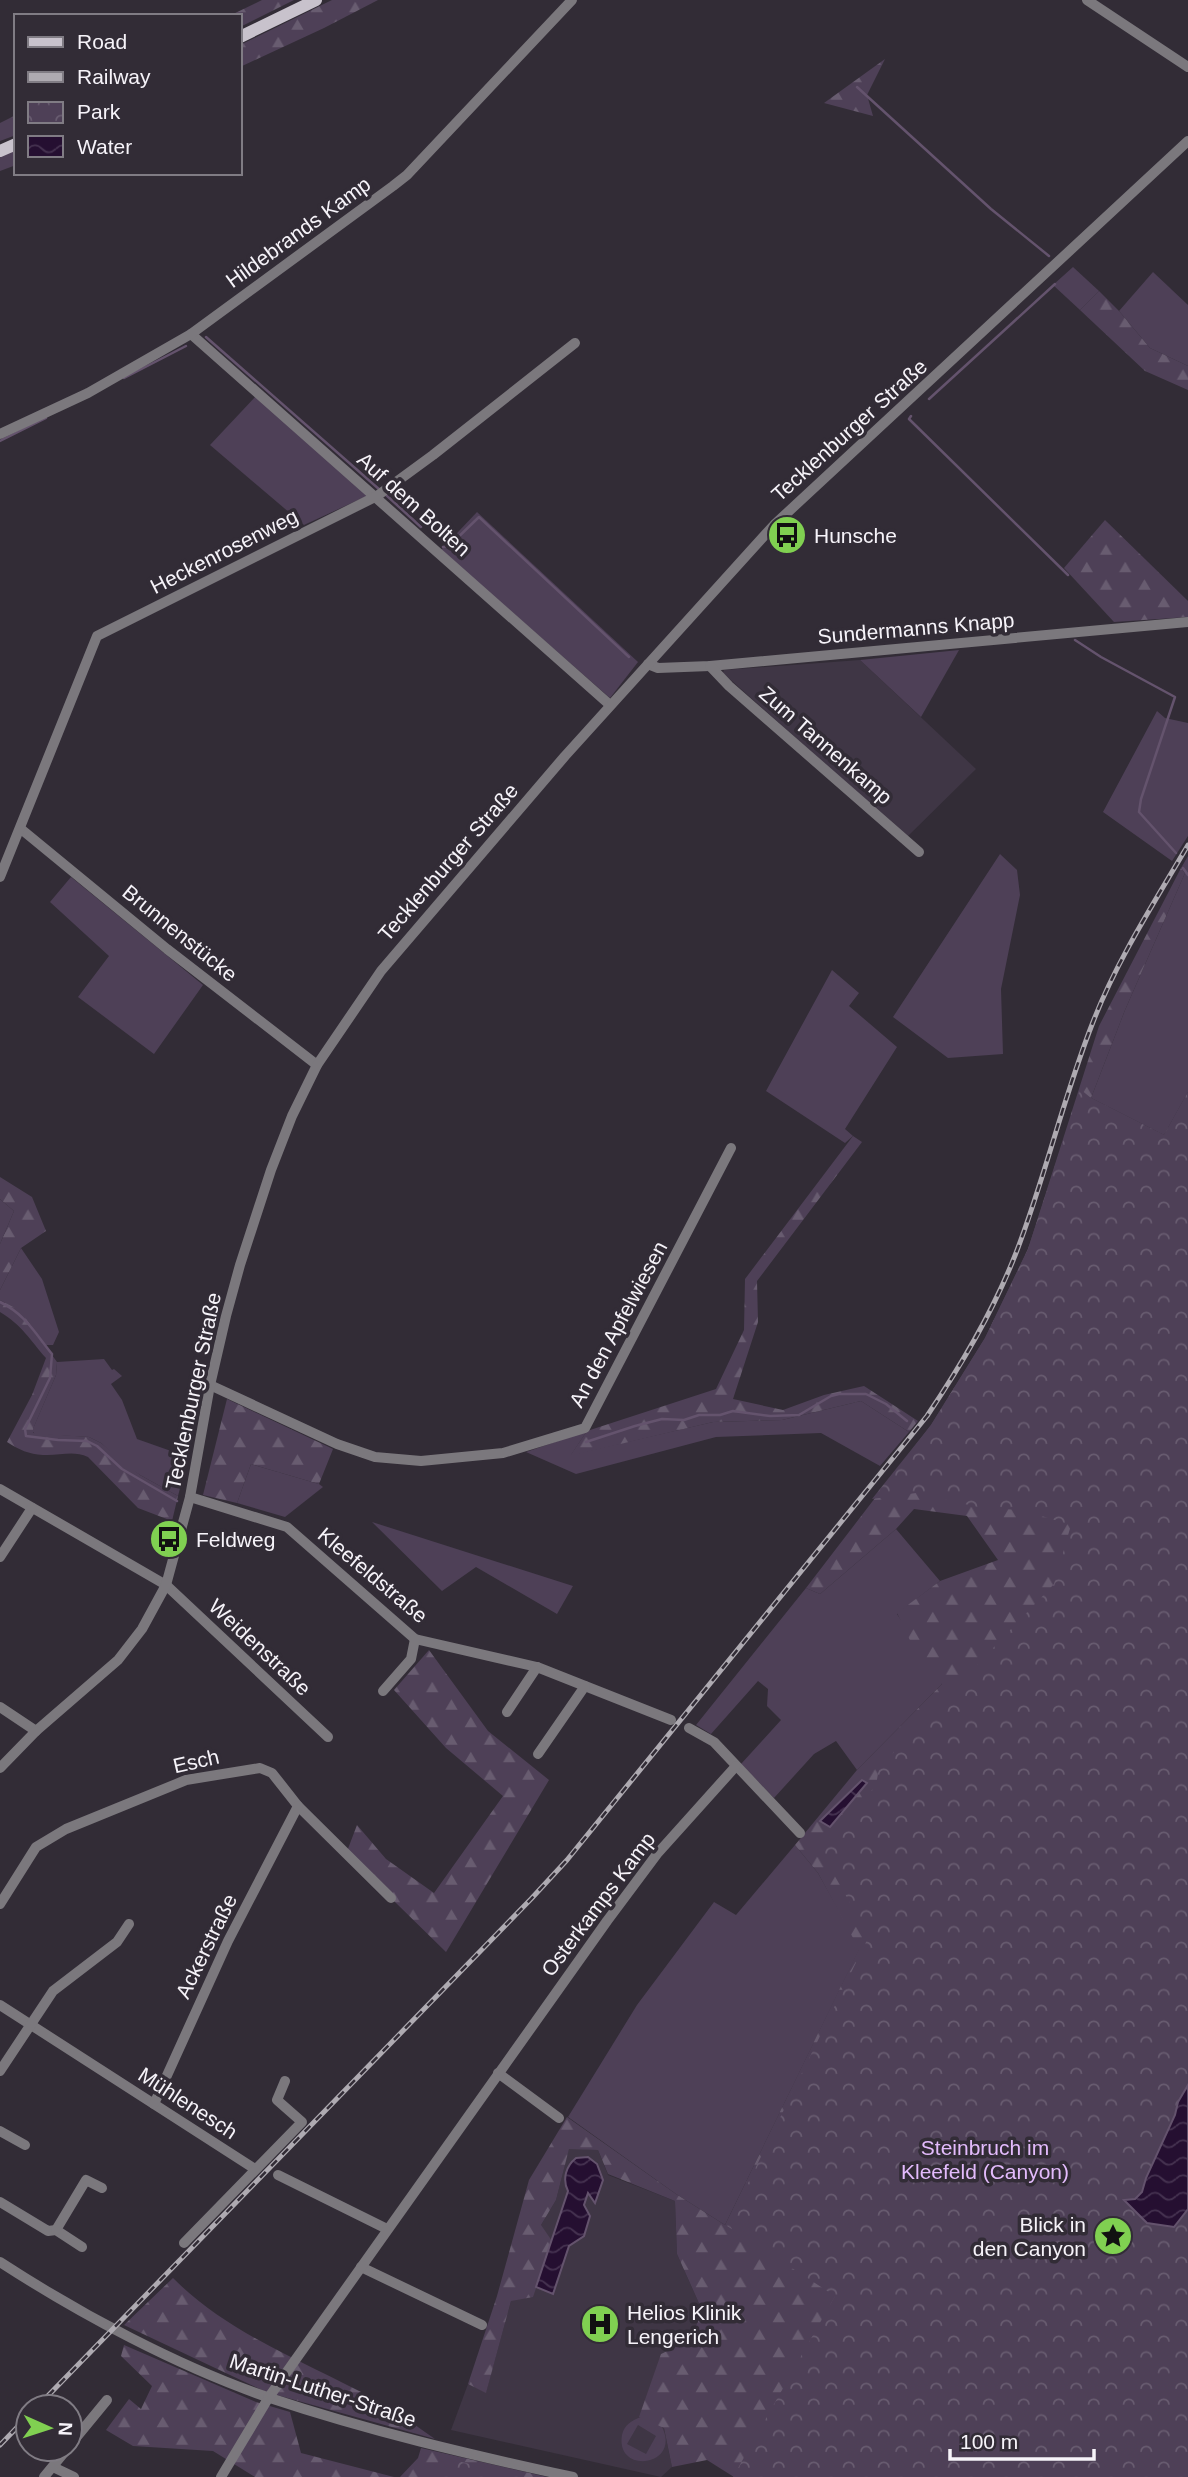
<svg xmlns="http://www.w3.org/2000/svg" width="1188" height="2477" font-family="Arial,sans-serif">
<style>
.built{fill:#3f3645}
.grass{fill:#4e4057;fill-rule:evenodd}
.forest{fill:url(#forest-firs)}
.park{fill:url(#park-crowns)}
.water{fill:url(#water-waves);stroke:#64536d;stroke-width:2}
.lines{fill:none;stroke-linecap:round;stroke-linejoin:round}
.stream{stroke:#64536d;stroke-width:2.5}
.minor{stroke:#7b787d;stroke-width:10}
.major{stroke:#c8c2cc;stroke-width:12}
.rail-casing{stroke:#aeaab1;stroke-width:5}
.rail{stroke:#322c36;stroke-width:2.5;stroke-dasharray:8;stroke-linecap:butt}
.labels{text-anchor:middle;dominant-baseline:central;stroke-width:7;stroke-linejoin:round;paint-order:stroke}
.street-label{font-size:21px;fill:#f6f3f9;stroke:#322c36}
.poi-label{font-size:21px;fill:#f6f3f9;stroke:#322c36;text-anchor:start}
.park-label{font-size:21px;fill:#e3bbfc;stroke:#322c36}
</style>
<defs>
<pattern id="forest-firs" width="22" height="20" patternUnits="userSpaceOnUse" patternTransform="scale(1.75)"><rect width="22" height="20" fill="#4e4057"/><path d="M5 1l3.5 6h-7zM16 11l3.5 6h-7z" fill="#685c70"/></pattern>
<pattern id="park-crowns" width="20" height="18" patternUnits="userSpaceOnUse" patternTransform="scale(1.75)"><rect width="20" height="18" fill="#4e4057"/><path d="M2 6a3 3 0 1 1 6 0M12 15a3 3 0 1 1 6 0" fill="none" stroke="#685c70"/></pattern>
<pattern id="water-waves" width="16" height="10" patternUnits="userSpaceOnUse" patternTransform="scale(1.75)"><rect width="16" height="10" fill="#250f31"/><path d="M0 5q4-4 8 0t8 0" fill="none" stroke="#453250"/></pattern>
</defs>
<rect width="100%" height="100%" fill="#322c36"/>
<g class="built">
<path d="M860,660L976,769L907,837L723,673L724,670Z"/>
<path d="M569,2148L598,2150L608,2175L675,2201L677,2254L702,2310L691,2339L661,2354L664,2428L672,2467L661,2477L451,2430L468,2384L486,2392L511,2301L541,2225L556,2200Z"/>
</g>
<g class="grass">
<path d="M1073,267L1099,291L1080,310L1053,285Z"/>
<path d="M1153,272L1188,305V366L1150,348L1119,311Z"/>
<path d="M256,396L369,495L304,525L210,445Z"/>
<path d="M477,512L638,662L610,698L441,550Z"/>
<path d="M959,650L921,717L860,660Z"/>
<path d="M1157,711L1165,718L1188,723V836L1172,861L1103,812Z"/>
<path d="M1000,854L1017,870L1020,895L1001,989L1003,1054L948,1058L893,1017Z"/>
<path d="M1188,856V1092L1164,1135L1091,1098L1125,1010L1185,873L1181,868Z"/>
<path d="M71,877L203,985L154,1054L78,997L109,956L50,902Z"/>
<path d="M832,970L859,993L849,1006L897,1047L845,1129L853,1136L845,1143L766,1091Z"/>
<path d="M0,1199L14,1211L0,1244Z"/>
<path d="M21,1248L42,1279L59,1332L53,1345H45C31,1326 21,1311 0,1300V1290Z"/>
<path d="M104,1359L112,1370L114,1369L122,1376L111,1384L122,1400L137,1439L188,1457L178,1496L140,1475L124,1464L101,1443L89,1437L35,1434L32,1431L56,1375L57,1362Z"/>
<path d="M861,1401L909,1432L880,1466L821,1433L716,1437L576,1474L526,1452L587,1431L571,1455L713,1422L782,1420Z"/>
<path d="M251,1464L319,1484L323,1487L285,1517L237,1503Z"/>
<path d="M372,1522L573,1586L557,1614L476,1567L442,1591Z"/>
<path d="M896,1529L940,1581L897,1614L942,1684L857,1770L836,1741L814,1754L774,1798L741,1764L781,1720L767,1706L768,1689L758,1681L711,1734L696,1725L806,1588L820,1594Z"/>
<path d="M795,1845L818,1873L860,1948L725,2225L676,2194L568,2117L637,2005L714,1902L736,1915Z"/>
<path d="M641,2417L661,2425C684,2466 615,2476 622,2435C624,2425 632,2420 641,2417ZM638,2425L656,2436L646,2454L627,2444Z"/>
</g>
<g class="forest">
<path d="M262,0H294L240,27V16H229Z"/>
<path d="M332,0H378L324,28L240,67V45Z"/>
<path d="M885,59L867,95L873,116L824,103Z"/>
<path d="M16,115V135L0,141V123Z"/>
<path d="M16,149V165L0,171V156Z"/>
<path d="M1099,291L1119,311L1150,348L1188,366V390L1145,371L1080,310Z"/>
<path d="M1105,520L1188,601V617L1114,622L1064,568Z"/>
<path d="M1181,868L1185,873L1125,1010L1091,1098L1164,1135L1188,1092V2477L838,2296L734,2477L707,2460L672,2467L664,2428L639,2417L661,2354L691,2339L702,2310L677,2254L675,2201L608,2174L598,2150L569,2149L556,2200L541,2225L552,2241L533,2297L511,2301L486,2393L468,2384L497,2296L529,2180L567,2117L676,2194L725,2225L859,1949L818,1873L795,1845L857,1770L942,1684L926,1674L897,1613L940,1581L998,1560L967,1516L914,1509L896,1529L820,1594L806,1588L931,1425L985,1338L1028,1249L1099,1026Z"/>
<path d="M853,1136L862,1142L757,1281L758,1322L733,1399L783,1410L824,1395L864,1386L918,1421L909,1432L861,1401L782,1420L713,1422L570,1456L587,1431L716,1389L744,1330L745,1279Z"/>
<path d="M0,1177L32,1197L46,1231L21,1248L0,1290V1244L14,1211L0,1199Z"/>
<path d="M0,1300L15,1308L24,1316L57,1362L56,1375L33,1429V1433L89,1437L101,1443L140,1475L178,1496L172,1521L138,1508L88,1457C73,1450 59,1456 43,1455C29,1454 19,1450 7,1442L32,1395L46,1358C30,1340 22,1325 0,1312Z"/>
<path d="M227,1399L333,1449L319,1484L251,1464L237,1503L203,1495Z"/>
<path d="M429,1650L488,1731L549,1780L446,1952L346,1854L357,1825L386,1859L434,1893L503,1796L446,1748L394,1690Z"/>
<path d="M173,2278C228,2334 308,2363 376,2400C397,2411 416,2426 435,2439L266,2392L124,2325Z"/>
<path d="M124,2345L256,2402L290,2412L301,2453L394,2477H255L213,2451L133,2446L106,2430L129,2399L141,2409L152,2386L121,2356Z"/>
<path d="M421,2448L547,2477H400L418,2458Z"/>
</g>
<g class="park">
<path d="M1080,1089L1091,1098L1164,1135L1188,1092V2477H733L835,2296L727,2226L869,1936L821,1852L876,1785L879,1768L1054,1584L1071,1525L1022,1510L982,1508L916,1493L872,1499L931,1425L985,1338L1028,1249Z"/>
<path d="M441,2457L523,2477H524H430Z"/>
</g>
<g class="water">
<path d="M862,1780L867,1783L830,1827L820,1821Z"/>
<path d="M1188,2085V2209L1174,2227L1147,2223L1124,2200L1135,2199L1142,2192L1146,2178L1175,2115L1178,2102Z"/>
<path d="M588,2157L597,2164L603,2180L595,2203L588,2193L584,2205L590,2216L584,2236L569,2246L553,2294L536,2287L568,2191C562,2179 566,2166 576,2158Z"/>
</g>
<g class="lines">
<g class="stream">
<path d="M857,87L991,209L1049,256"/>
<path d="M206,337L380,490"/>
<path d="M124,378L186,346"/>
<path d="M929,399L1055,284"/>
<path d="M911,416L909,419L1068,575"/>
<path d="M0,441L46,418"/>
<path d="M385,494L421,527"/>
<path d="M443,547L449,546L479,517L629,657"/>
<path d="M1075,640L1101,657L1175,697L1141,799L1139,812L1176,853"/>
<path d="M1183,868L1188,875"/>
<path d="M0,1302C25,1314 35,1333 52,1354L50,1378L25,1429L26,1436L58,1440L87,1441L97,1446L122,1469L177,1501"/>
<path d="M586,1442L635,1426L662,1419L684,1420L699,1415H720L733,1411L770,1416L799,1415L831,1396L839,1394H866L886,1404L907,1421"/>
</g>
<g class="minor">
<path d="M1087,0L1188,67"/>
<path d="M191,334L610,705"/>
<path d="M0,434L88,393L191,334L393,186L407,175L572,0"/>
<path d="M648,664L658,668L710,666L1188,622"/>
<path d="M710,666L729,686L919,852"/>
<path d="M21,829L167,949L317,1065"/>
<path d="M0,877L97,636L377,496L433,455L575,343"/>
<path d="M210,1385L337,1444L375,1457L421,1461L503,1453L585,1428L731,1148"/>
<path d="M0,1489L166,1585L328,1737"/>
<path d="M190,1497L287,1527L415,1639L537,1667L671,1720"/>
<path d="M0,1557L32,1508"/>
<path d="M383,1691L411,1659L415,1639"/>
<path d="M0,1707L36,1731"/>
<path d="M507,1712L537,1667"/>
<path d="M689,1728L714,1742L800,1833"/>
<path d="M538,1754L585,1686"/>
<path d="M0,1768L36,1731L118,1660L142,1629L166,1585L190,1497L210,1385L226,1316L240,1265L271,1170L292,1116L317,1065L381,971L565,756L774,525L1188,141"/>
<path d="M0,1904L36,1847L66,1829L186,1780L260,1768L272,1773L298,1806L391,1898"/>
<path d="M0,2005L255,2169"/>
<path d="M0,2071L53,1991L117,1942L129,1924"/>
<path d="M498,2073L559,2118"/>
<path d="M154,2104L228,1941L298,1806"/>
<path d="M0,2131L25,2145"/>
<path d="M278,2175L387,2229"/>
<path d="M0,2202L48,2231L56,2230L82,2247"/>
<path d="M56,2230L86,2180L102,2188"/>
<path d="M184,2243L302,2122L277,2100L285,2081"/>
<path d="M0,2262C80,2314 179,2367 270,2398C369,2431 471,2455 573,2477"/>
<path d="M361,2267L482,2325"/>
<path d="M70,2445L107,2400"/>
<path d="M53,2467L74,2477"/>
<path d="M44,2477L67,2449"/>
<path d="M221,2477L269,2397L607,1921L657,1854L736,1766"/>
</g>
<g class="major">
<path d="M240,37L316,0"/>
<path d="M0,151L16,144"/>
</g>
<defs>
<g id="rail">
<path d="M37,2407L531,1899L567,1860L927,1416C962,1364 993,1312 1016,1253C1045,1178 1063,1098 1093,1022C1117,960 1154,903 1188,845"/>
<path d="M0,2445L28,2416"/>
</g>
</defs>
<use href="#rail" class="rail-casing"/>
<use href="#rail" class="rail"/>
</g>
<defs>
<symbol id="bus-disc" viewBox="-11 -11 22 22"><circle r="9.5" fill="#80d051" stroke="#322c36"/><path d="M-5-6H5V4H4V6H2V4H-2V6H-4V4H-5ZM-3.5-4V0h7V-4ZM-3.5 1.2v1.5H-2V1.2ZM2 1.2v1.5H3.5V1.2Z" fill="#111"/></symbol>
<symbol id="sight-disc" viewBox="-11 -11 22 22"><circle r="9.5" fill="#80d051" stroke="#322c36"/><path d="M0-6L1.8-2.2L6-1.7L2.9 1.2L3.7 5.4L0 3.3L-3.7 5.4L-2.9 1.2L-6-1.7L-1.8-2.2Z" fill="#111"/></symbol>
<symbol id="hospital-disc" viewBox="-11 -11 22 22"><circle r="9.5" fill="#80d051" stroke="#322c36"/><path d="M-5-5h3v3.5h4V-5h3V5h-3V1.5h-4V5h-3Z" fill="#111"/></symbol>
</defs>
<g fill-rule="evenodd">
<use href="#bus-disc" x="765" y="513" width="44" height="44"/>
<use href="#bus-disc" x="147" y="1517" width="44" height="44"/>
<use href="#sight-disc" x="1091" y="2214" width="44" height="44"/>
<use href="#hospital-disc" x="578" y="2302" width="44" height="44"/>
</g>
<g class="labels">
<g class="street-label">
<text transform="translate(298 232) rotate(-36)">Hildebrands Kamp</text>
<text transform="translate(849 430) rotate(-42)">Tecklenburger Straße</text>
<text transform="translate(414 504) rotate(42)">Auf dem Bolten</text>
<text transform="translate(224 551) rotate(-27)">Heckenrosenweg</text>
<text transform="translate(916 628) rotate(-5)">Sundermanns Knapp</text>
<text transform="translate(826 745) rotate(41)">Zum Tannenkamp</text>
<text transform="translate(448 862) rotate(-49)">Tecklenburger Straße</text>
<text transform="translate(180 933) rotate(39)">Brunnenstücke</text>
<text transform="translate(618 1324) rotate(-62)">An den Apfelwiesen</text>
<text transform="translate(193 1391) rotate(-78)">Tecklenburger Straße</text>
<text transform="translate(373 1575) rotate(40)">Kleefeldstraße</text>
<text transform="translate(260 1647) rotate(43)">Weidenstraße</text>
<text transform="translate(196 1761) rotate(-13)">Esch</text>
<text transform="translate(598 1904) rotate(-53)">Osterkamps Kamp</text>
<text transform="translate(206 1946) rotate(-64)">Ackerstraße</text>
<text transform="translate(188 2103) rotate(33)">Mühlenesch</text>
<text transform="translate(323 2390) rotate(18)">Martin-Luther-Straße</text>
</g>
<g class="poi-label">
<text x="814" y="535">Hunsche</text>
<text x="196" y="1539">Feldweg</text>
<text x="1086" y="2224" text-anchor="end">Blick in<tspan x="1086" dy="24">den Canyon</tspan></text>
<text x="627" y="2312">Helios Klinik<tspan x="627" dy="24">Lengerich</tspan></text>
</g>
<g class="park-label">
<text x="985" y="2147">Steinbruch im<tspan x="985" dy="24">Kleefeld (Canyon)</tspan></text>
</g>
</g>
<rect x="14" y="14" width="228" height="161" fill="#322c36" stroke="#807c84" stroke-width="2"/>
<rect x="28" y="37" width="35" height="10" fill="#c8c2cc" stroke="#807c84" stroke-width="2"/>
<text x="77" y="49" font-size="21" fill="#f6f3f9">Road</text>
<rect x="28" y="72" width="35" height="10" fill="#aeaab1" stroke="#807c84" stroke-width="2"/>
<text x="77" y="84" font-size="21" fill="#f6f3f9">Railway</text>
<rect x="28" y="102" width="35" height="21" fill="url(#park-crowns)" stroke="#807c84" stroke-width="2"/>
<text x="77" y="119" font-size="21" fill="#f6f3f9">Park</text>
<rect x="28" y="136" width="35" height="21" fill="url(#water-waves)" stroke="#807c84" stroke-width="2"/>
<text x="77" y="154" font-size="21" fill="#f6f3f9">Water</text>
<g transform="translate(49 2428) rotate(93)"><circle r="33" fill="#322c36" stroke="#807c84" stroke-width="2"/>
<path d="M0-5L12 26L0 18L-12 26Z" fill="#80d051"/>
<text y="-10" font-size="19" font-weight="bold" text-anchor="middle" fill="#f6f3f9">N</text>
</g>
<path d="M950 2449v10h144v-10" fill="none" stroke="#f6f3f9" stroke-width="3.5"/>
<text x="960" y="2449" font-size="21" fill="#f6f3f9" stroke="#322c36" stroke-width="5" paint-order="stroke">100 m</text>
</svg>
